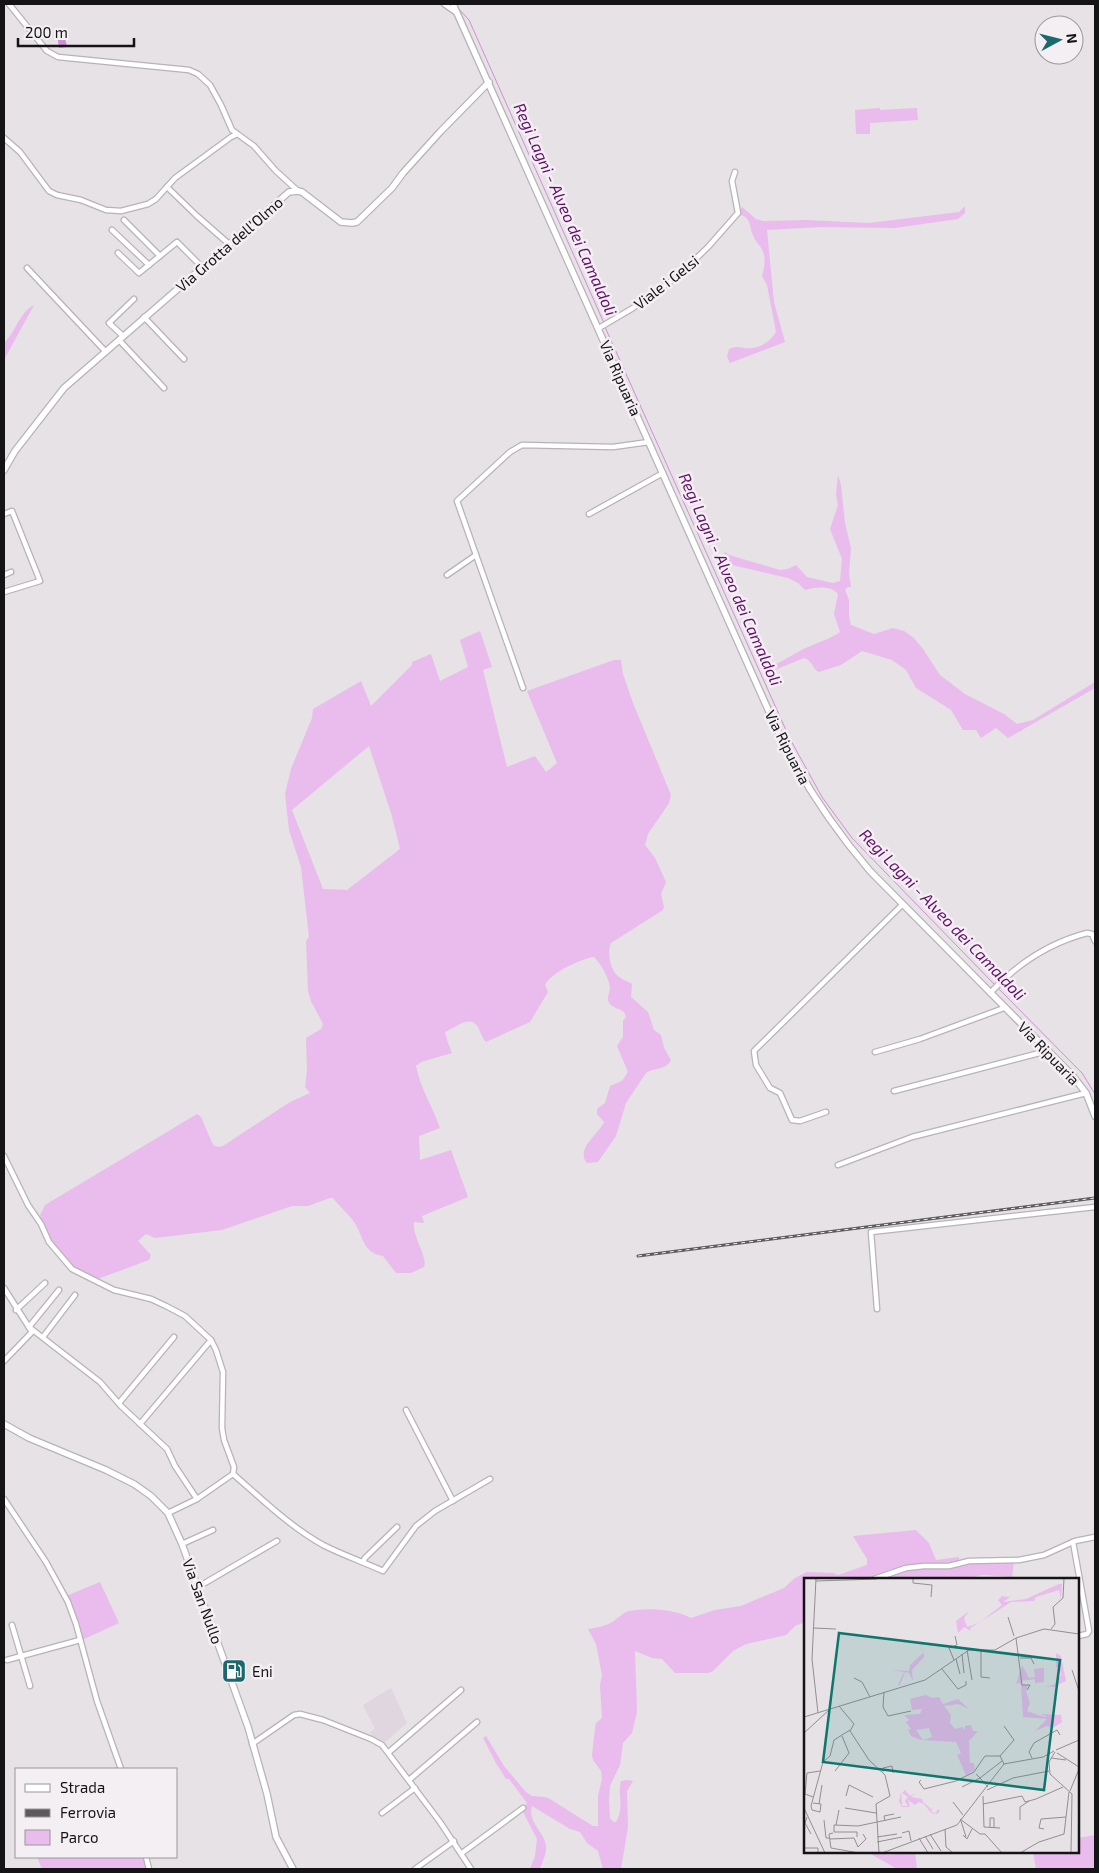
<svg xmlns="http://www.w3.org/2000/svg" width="1099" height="1873" font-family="'Exo 2',sans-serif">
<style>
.built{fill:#e0d6e0}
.green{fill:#eabbed;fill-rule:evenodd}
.water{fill:#d18ed6}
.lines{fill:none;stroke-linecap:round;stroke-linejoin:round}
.stream{stroke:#d18ed6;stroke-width:1}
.minor-casing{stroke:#b7b3b7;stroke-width:7}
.tertiary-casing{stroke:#b7b3b7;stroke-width:8}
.minor{stroke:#fff;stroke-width:4.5}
.tertiary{stroke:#fff;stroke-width:5.5}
.rail-casing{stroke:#5c5a5d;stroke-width:3}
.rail{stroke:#f3eff3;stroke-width:1;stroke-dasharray:4;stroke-linecap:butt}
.labels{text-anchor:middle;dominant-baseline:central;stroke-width:5;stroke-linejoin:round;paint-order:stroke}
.street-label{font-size:15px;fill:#141315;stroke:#f3eff3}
.poi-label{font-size:15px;fill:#141315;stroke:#f3eff3;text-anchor:start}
.water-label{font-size:16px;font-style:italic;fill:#620e69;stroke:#f3eff3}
.inset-road{fill:none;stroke:#928f92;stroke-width:1}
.view{fill:#0f766e;fill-opacity:0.15;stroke:#0f766e;stroke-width:2.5}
.inset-edge{fill:none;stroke:#141315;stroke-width:2.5}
</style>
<rect width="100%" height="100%" fill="#e6e2e6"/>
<path class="built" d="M391,1688L407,1723L383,1744L374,1739L370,1732L375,1729L363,1705Z"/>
<g class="green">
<path d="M880,108V110L917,108L918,120L870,123V134H856L855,110Z"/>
<path d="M965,206V213L958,219L895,228L820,227L767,230L774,302L785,342L730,363L727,357L729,349C736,346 738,347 745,348C758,350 770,342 776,332L767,285L762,276C765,265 767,255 759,245C757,242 754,239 753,235C749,227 752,220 742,215L737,217L742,207L756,219L763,221L806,220L869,223L959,212Z"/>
<path d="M34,305L5,358L4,359V343C16,332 19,313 34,305Z"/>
<path d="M838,475L841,485L845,523L851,548L849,574L851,587H848L845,590L849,600V616L851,625L874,634L893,628L904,631L914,638L923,649L940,675L965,694L1004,714L1017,724L1033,720L1095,682V688L1008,738L996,728L981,738L976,730H963L951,710L916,688L906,670L892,660L862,651L841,665L819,672C812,669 813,661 804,658L772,671L769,666C783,663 795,652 808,647C819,642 830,639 840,632L834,614L838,594C831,585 816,587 805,590L798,583L788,578L728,564L724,551L729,555L780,570L788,569L796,565L807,577L833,583L840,581L842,559L830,529L838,505L836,494Z"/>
<path d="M480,631L492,667L483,670L507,767L535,756L546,772L557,763L527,691L614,660H621L623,674L633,703L671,795L669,803L648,834L645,845L655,858L666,882L661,894L664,907L663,910L611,943C607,951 610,970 618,976C622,980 628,981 632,984L631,997L648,1012L654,1030L661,1035L664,1048L671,1060C665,1071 655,1067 646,1073L626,1103L616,1136L598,1162L587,1163C575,1149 599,1134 604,1122L597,1114V1109L605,1103L610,1086L622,1081L628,1072L617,1046L623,1037V1021L626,1017L624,1012C621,1009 613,1008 610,1004C606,999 609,995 610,989C610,979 601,964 594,957C582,958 549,974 545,985L548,992L530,1022L486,1042C482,1038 481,1033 478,1027C470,1014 455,1028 445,1032L448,1043L452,1053L421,1062L416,1066C420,1088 433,1107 440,1128L419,1136L420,1160L451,1150L468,1197L422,1216L424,1223L414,1222C412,1238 428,1256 424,1267L411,1273H396L383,1256C364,1253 364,1240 356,1225C351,1216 340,1207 333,1198H330L308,1206H292L222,1230L155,1238L146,1234L138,1241L151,1255L149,1260L95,1280C70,1267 46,1245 40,1215L45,1205L197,1114L201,1117L213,1145L218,1147L223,1146L290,1102L310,1093L305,1087L307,1070L306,1038L321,1029L323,1024L311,1001L308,991L306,941L309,937L301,867L289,830L285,794L291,769L312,718L313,709L361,681L371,706L412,665V662L431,654L440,681L468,667L460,640ZM369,746L392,816L400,849L347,890L323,889L292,810Z"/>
<path d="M916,1530L929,1543L936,1560L959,1557V1561L889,1570L869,1579H805V1622L795,1626L786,1635L746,1644L733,1651L713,1671L708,1673H675L662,1659L652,1658L635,1651L637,1712L632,1733L623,1743L620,1765L610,1786L609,1800L610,1818L614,1822H616C625,1806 617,1797 621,1781L627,1780L633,1781L627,1791L628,1827L621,1869H603L598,1851L587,1843L580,1832L570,1829L532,1806C527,1822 544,1831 546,1846C547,1853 542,1862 540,1869H530L535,1856L537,1839L522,1810L527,1803L509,1779H506L496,1763L483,1738L486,1736L504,1766L526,1792L532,1796L545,1797L550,1799L593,1826H598V1796L602,1779L601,1771L593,1760L592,1755L595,1728L596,1723L602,1718L600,1685L602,1675L601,1670L596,1644L588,1629C597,1628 606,1626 614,1621C618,1618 622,1614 626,1612C643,1607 676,1609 691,1618L715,1610L741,1606L784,1588L795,1578L807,1572L833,1573L838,1575L867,1565V1559L853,1536Z"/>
<path d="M1014,1561L1012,1577L983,1575L965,1579H887L886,1574L894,1571L975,1562Z"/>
<path d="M100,1582L119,1623L82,1640L66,1596Z"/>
<path d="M1095,1835V1869H1036L1033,1852H1078V1838Z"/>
<path d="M871,1852H886L887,1855L915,1852L917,1869H897L871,1854Z"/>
<path d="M37,1857H143L147,1869H42Z"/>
</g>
<path class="water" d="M64,33L67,47L59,48L57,34Z"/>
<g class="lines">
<g class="stream">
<path d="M458,8L469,20L604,323"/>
<path d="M605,327L790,739L822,797L852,838L995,985"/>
<path d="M998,988L1082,1073L1095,1094"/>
</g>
<defs>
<g id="minor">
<path d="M9,4L47,51L58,57L189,70L198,74L210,85L221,105L232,130L254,146L276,171L298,191"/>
<path d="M444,4L457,13"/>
<path d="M4,138L20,152L49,191L57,195L81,200L106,210L121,211L148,204L156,199L175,178L231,137L237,134"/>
<path d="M167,187L197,216L229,244"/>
<path d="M124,220L160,256"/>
<path d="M112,230L149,265"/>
<path d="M118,253L139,273L177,242L202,267"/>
<path d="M27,268L106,352"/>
<path d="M144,317L184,359"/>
<path d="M599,328L633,308L678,276L708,247L738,213L732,181L735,172"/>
<path d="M123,336L109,323L134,299"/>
<path d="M119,340L164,388"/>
<path d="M4,514L12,511L40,581L4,592"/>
<path d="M589,514L663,473"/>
<path d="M4,575L11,572"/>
<path d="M447,575L476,555"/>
<path d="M523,688L457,501L510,452L522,445L613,447L649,442"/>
<path d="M990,993C1017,964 1049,943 1087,933L1092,934L1095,941"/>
<path d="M875,1052L920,1039L1004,1008"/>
<path d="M894,1091L1047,1051"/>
<path d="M826,1112L800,1121L792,1120L780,1093L770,1088L756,1065L754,1051L903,904"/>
<path d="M4,1156L28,1205L41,1224L49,1242L72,1269L114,1290L151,1299L166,1306L185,1316L211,1340L216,1350L223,1372L222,1428L224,1440L234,1467L233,1474L197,1499L168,1513"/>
<path d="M838,1165L912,1137L1086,1093"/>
<path d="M4,1288L32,1332L4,1361"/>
<path d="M59,1290L29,1327L100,1382L121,1406L167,1449L175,1466L197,1499"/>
<path d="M877,1309L871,1232L1095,1207"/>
<path d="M16,1310L45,1283"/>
<path d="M43,1337L75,1295"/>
<path d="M119,1403L174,1337"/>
<path d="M406,1410L453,1501"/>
<path d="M140,1424L211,1340"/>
<path d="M233,1474C262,1499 289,1526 323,1545C343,1555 363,1562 383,1571L416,1526L435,1511L490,1479"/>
<path d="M4,1499L46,1562L68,1602L76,1624L97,1701L121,1769"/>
<path d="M1073,1542L1089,1631L1087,1634L1078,1636"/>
<path d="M182,1544L213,1530"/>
<path d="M363,1562L365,1558L397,1527"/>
<path d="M874,1579L906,1568L924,1566H949L969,1561L1019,1560L1044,1555L1075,1541L1095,1537"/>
<path d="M198,1587L277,1541"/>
<path d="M12,1625L30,1686"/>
<path d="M7,1660L80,1640"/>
<path d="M252,1744L294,1715L300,1714L323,1720L371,1739L382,1745L440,1822L471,1869"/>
<path d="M389,1752L461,1690"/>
<path d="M409,1780L477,1722"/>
<path d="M382,1813L415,1788"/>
<path d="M462,1853L523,1808"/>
<path d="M146,1857L149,1869"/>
<path d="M415,1869L454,1841"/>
</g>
<g id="tertiary">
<path d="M453,4L779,734C804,784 834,829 870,871L1072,1075L1086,1093L1095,1116"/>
<path d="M4,470L15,451L64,388L289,192L298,191L302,192L341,222L352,223L357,222L392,188L403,173L440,132L489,82"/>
<path d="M4,1424L29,1438L106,1470L134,1484L151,1496L168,1513L182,1544L248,1727L267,1794L276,1837L293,1869"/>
</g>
</defs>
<use href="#minor" class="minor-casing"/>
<use href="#tertiary" class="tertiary-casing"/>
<use href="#minor" class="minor"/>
<use href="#tertiary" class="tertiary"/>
<defs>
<path id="rail" d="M638,1256L1095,1198"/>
</defs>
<use href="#rail" class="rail-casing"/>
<use href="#rail" class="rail"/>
</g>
<defs>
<symbol id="fuel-square" viewBox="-11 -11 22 22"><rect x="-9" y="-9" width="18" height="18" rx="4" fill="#1b696c" stroke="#f3eff3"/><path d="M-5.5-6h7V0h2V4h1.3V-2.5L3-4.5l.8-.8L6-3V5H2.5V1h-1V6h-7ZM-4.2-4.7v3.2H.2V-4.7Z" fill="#fff"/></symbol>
</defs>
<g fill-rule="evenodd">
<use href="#fuel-square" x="220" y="1657" width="28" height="28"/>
</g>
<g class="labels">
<g class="street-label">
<text transform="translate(229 244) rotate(-41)">Via Grotta dell'Olmo</text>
<text transform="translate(666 282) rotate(-38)">Viale i Gelsi</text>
<text transform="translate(621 378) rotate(66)">Via Ripuaria</text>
<text transform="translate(788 747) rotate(63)">Via Ripuaria</text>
<text transform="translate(1049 1053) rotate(46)">Via Ripuaria</text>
<text transform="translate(203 1601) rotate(70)">Via San Nullo</text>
</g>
<g class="poi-label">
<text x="252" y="1671">Eni</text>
</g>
<g class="water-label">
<text transform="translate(566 209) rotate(66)">Regi Lagni - Alveo dei Camaldoli</text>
<text transform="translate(731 579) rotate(66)">Regi Lagni - Alveo dei Camaldoli</text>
<text transform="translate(943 914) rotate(46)">Regi Lagni - Alveo dei Camaldoli</text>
</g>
</g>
<g transform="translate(804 1578)">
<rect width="275" height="275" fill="#e6e2e6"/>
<path d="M255,6H258L257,21L255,12L232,19L230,23L207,24L176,44L198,27L194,22L198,18L206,19L199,24L222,21ZM164,34V35L163,36L160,40L163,49L175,45L166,50L167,53L160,49L154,55L152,43ZM114,62L120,76V79L108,92L109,103L105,95L101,94L96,107H94L100,94L87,92L105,93L106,87L119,75ZM252,75L257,78L262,103L250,109L241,108L250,107L257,97L255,89H252ZM218,87L225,100L231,99L230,91L240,90V104L231,105V101L217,103L218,107H224L222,113L226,125L223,133L240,139L243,138L238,137V136L257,137L258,144L249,150L243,148L231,153L243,141L219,139L217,108L216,105L212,106ZM122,117L128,120L135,119L139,126L154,121L165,131L154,126L140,128L147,137L146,145L151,151L158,149L161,152V148L167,147L169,153H174L165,163L166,185H170L171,192L162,197L153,177L157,175L152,164L117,162L107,158L104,152L107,151L102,144L105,142L100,137L116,136L118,131L108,132L106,121ZM125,150L128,159L119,162L112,152ZM101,212L106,218L111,215L107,219L118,221L119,224L126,230V232L129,229L127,234L132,235L134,231L136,233L133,236L127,235L120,226L115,224L111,227L104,222L106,229H98L95,223L97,214L98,228H104L101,223L104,219L98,215Z" fill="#eabbed" fill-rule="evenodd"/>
<path class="inset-road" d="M12,0L8,81L14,135M109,0V5L128,7L127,19M12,3L73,1M204,39L210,58M9,50L32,51M247,51L251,46L249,29L259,20L260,0M212,60L218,107H226L223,112M275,60V91M163,72L168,102M177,72V99L186,100M158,76L160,95M216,80H227L230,86M152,81L156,96M150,82L145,70L153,67L151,58M138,91L154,111L162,107V103M268,92L275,113M50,100L58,104L66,119M80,114L79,129L84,138L107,133M35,128L50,146L46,153L65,182L81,197L86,218L72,226L75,275M0,139L121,102L165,72H191L212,60L240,51L275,56M0,155L25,132M252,172L275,162M251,174L245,184L246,196L268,216L267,275M253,175L275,189M196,178L210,162L200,148M228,180L225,174L230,165L253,152L256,157M247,180L262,182M31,193L45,175L38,158M79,194V190L88,188L89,195M172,196L176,200L198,183M117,202L115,204L120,211L152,203L170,194L181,178H196L200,186M158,209L176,200L184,209M183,212L209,200L245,193M266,213L275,191M42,218L45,207L69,219M179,218L180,249L196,250M9,219L1,216L3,195L16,193M149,224L159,237M9,225L17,226L16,234L8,232L7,228L19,184L26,178L30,162L46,152M15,226L18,207M179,226L218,218L221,224L232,221L259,209M0,230L21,275M41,230L72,235M3,239L1,245L7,256M156,241L176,256H181L198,275M20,242L22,260H26M216,242V229L225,223M81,243L80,238L90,236M157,243L162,259M32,247L35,232M186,249V240H190V250M141,251L142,269L149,275M240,251L235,250L237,241L262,239M29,255L25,256L27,270L55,275M98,255L105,253L107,263M126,256L137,273M159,257L163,261L168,251M121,258L129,271M53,259V254H30V247L54,248L97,239M73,259L93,256M115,260L124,275M26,261L50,260L54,269M73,264L98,259M54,269L62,261L59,256M0,270H14V275M78,275L153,247L200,186L239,179L250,173M216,275L235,264L260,256L265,214"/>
<path class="view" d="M35,55L256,82L240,212L19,184Z"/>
<rect width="275" height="275" class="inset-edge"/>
</g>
<rect width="1099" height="1873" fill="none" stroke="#141315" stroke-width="10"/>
<rect x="15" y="1768" width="162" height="90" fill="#f3eff3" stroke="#9a979a"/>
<rect x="25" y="1784" width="25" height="8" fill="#ffffff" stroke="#9a979a"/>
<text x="60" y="1793" font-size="15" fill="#141315">Strada</text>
<rect x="25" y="1809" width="25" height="8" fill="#5c5a5d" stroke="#9a979a"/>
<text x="60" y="1818" font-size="15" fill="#141315">Ferrovia</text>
<rect x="25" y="1830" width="25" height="15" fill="#eabbed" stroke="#9a979a"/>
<text x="60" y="1843" font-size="15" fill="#141315">Parco</text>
<g transform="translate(1059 40) rotate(83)"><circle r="24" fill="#f3eff3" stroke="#9a979a"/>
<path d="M0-4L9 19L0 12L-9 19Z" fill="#1b696c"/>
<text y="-8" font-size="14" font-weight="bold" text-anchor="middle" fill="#141315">N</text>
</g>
<path d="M18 38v8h116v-8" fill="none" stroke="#141315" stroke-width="2.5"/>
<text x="25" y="38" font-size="15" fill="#141315" stroke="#f3eff3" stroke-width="4" paint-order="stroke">200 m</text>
</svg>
